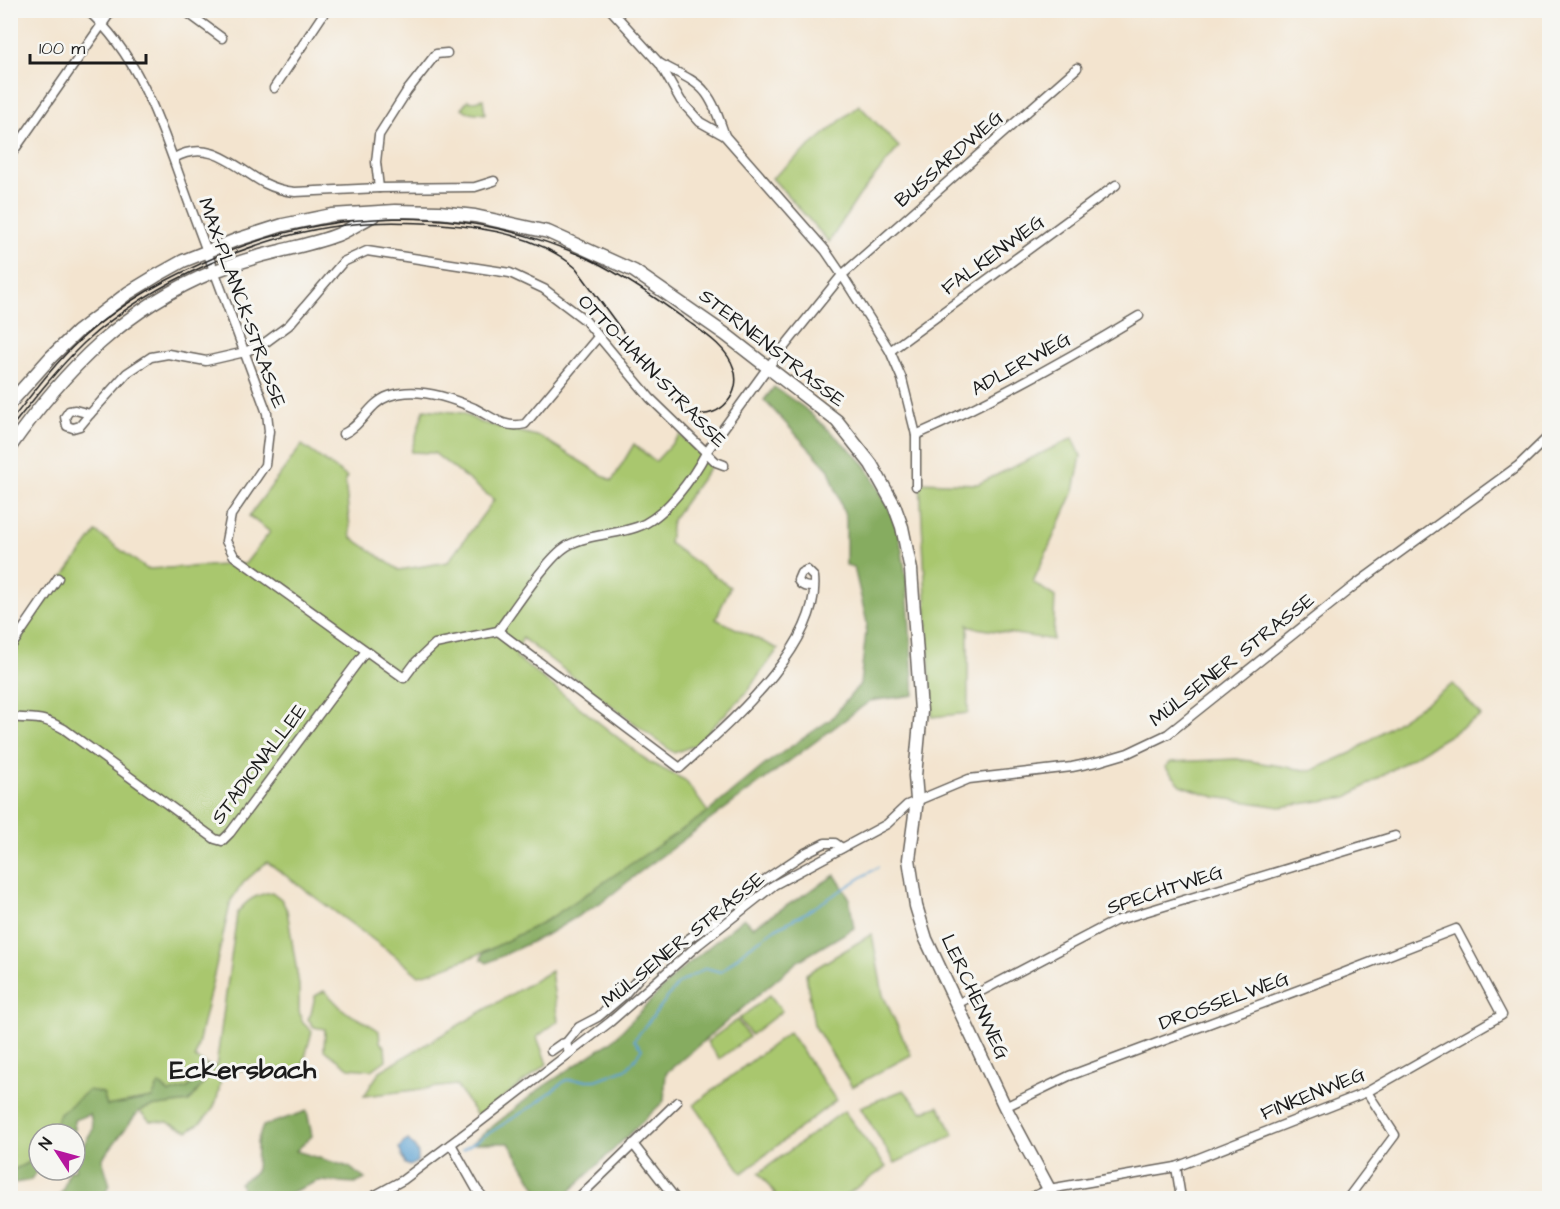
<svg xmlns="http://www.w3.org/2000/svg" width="1560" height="1209" font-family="'Architects Daughter',sans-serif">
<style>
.green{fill:#a9c76e;stroke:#627245;stroke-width:1.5}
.forest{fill:#86ac61;stroke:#51643e;stroke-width:1.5}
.water{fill:#5da2d2;stroke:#3c5f77;stroke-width:1.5}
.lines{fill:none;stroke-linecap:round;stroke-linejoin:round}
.stream{stroke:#5da2d2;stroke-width:2}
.street-casing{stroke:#67625b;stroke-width:11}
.secondary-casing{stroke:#67625b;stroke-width:15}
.street{stroke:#fff;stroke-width:8}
.secondary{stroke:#fff;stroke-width:12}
.tram{stroke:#1c1c1c;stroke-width:1.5}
.labels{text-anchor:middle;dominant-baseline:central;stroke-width:6;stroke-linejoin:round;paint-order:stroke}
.street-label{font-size:20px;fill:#1c1c1c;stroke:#f6f6f2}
.district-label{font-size:26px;font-weight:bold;fill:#1c1c1c;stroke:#f6f6f2}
</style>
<rect width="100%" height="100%" fill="#f6f6f2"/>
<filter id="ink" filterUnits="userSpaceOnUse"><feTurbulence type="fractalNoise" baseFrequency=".0167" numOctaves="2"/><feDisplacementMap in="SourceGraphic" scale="12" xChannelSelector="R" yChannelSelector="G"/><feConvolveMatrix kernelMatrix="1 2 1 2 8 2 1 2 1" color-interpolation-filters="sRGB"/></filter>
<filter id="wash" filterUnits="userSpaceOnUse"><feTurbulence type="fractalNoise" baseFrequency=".008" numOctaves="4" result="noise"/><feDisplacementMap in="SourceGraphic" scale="24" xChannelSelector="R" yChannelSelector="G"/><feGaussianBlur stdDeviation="1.35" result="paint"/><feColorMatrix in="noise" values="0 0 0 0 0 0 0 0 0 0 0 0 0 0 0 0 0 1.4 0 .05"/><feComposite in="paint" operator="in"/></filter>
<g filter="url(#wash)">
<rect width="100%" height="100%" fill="#f3e4cf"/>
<g class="green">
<path d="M483,99L485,114L468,112L462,108L468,100L471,102Z"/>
<path d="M859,105L899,147L859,196L829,242L772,178Z"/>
<path d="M424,409L463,413L479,422L541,437L612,481L634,444L655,462L680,435L712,464L672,520L669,543L730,587L716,619L778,649L745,694L695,745L674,753L522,638L516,657L649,762L685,780L708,812C632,864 548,930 461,961C447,966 433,973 418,975L394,955L267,862L244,882L231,900L195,1058L207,1065L188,1088L152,1098L60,1114L50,1134H39C39,1160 32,1161 11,1171V655L22,634L96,532L147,569L245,564L270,532L249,516L302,445L347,477L345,480L351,537L399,570L448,562L494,500L434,453L411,452Z"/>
<path d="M1073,438L1081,456L1074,491L1033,582L1055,597L1053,640L970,627L968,624V713L932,717L920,482L978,484Z"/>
<path d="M1453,684L1481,716L1347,797L1280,807L1215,797L1181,785L1165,767L1171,762L1237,759L1311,771L1351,753Z"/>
<path d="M272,892L281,899L287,910L299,985V1011L303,1023L312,1031L302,1069L222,1070C217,1103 218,1112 188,1131L167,1122L150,1121L139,1111L150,1107L189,1102L216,1067L237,914C246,900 255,895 272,892Z"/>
<path d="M872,934L883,995L911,1055L852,1087L814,1025L806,974Z"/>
<path d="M551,971L558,1021L537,1037L547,1064L478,1117L456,1085L364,1096L380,1071Z"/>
<path d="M324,991C332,997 338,1006 345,1011C356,1019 368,1022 379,1031L380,1042L385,1047L386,1060L372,1070L349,1068L324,1050L325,1029L314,1027L308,1019L311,1014L315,996Z"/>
<path d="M770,995L782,1011L751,1035L739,1019Z"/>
<path d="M737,1020L749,1037L719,1059L707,1042Z"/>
<path d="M789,1032L836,1100L742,1173L694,1105Z"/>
<path d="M904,1090L922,1112L939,1106L954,1135L895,1163L860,1107Z"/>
<path d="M844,1111L886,1167L842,1198H778L759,1173Z"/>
</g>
<g class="forest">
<path d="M774,387L803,407L855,454L866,466L889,508L899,533L907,582L914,695L870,701L636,875L605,900L548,934L487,963L481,959L483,953L549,919L708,812L767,763L831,719L860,684L867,623L854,567L846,565V519L829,470L764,400Z"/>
<path d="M835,875L849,897L854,928L798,961L666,1073L664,1101L563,1198H542L509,1143H472L538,1090L612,1041L676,974L744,918L753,927Z"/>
<path d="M207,1065L216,1067L189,1102L150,1107L139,1111L102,1159L110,1185L101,1198H57L63,1190L69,1170H75V1159L93,1129L90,1114L74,1120V1134H50L60,1114L89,1090L103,1093L107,1106L152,1098L159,1084L169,1093L188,1088Z"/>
<path d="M307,1111L312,1136L296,1151L349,1167L365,1179L357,1183L318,1181L278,1198H249L239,1183L256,1172L257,1142L263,1126Z"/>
<path d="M39,1150V1169L31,1180L15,1183L11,1180V1171L30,1162Z"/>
</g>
<path class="water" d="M408,1140C414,1146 421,1153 417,1162L410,1166L405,1164L399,1148L404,1142Z"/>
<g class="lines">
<path class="stream" d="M462,1150L534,1105L566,1080H596L628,1068L642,1049L634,1040L679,983L706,968L721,972L745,950L775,929L807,912L878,867"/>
</g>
</g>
<g filter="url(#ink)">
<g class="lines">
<defs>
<g id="street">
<path d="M87,10C145,60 166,142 192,211C217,278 242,345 267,413L269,431L265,465L231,515L226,541L234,556L404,678L416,662L435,644L498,631C513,611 547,558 567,546C588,534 615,535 637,527C665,518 694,476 707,451L768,367L842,275L1077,68"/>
<path d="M184,10L222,38"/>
<path d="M611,10L660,64L681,101L700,122L725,136L825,250L842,275L890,351L902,379L916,435V486"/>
<path d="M661,64C675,72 695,79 705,92C715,104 720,122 725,136"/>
<path d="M274,88L326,10"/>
<path d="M10,156L112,10"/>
<path d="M174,158C210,138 235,167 264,183C274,188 284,191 295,192L379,188L475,187L494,181"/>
<path d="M379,188L376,162L379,135L407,91L436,54L447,53"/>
<path d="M890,351L1116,185"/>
<path d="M75,410L90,414L80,426L73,428L67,426L65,417L69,411Z"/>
<path d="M90,414L127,373L151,357L168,354L206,361L245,352L266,342L289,325L343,262L367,251L510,273L544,289L585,320L650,398L716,462L724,465"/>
<path d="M343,434C362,426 369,403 389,396C416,386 449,397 474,408C492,417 504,429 525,424L598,337"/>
<path d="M916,435C993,401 1066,360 1139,316"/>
<path d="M498,631L680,768C727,725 821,646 814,577L807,570L801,573L798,580C801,587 807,587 814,587"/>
<path d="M10,648L58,578"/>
<path d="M10,717C36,720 39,715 64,729L215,839L222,841L230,833L366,651"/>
<path d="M957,1004L1115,921L1395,836"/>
<path d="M551,1051L561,1044L566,1043"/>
<path d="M569,1053L566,1043L579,1027L598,1017L624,995L643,973L662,955L681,944L713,922L748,891L805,853L825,843H835L842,848"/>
<path d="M1005,1107L1069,1076L1320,982L1456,929L1502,1015L1367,1092L1176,1167L1049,1189L1030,1198"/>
<path d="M451,1144L477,1190L484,1198"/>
<path d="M633,1144L675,1198"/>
<path d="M1176,1167L1181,1198"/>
<path d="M370,1198L403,1180L476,1125L610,1022L699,944L774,885L887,824L907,805L969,779L1072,767L1101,761L1128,753L1168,734L1355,585L1518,466L1550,435"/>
<path d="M578,1198L677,1102"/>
<path d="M1348,1198L1395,1135L1367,1092"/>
</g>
<g id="secondary">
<path d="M10,403L51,357L77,332L128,293L156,276L183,261L236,240L283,225L332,215L395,211L439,212L475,216L548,232L634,271L725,334L837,421L871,464L894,505L902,527L911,570L921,711L915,776L917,800L909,859L916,906L926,939L1005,1107L1049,1189L1052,1198"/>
<path d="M10,447C65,369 126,307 215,271C236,263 258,256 280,251C299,246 319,242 337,235C350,230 361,221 373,216"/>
</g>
</defs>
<use href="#street" class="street-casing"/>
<use href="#secondary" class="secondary-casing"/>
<use href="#street" class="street"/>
<use href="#secondary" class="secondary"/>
<path class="tram" d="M10,422C32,394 54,364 80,340C114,309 156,284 198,265C322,205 466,202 591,260C626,277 659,300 690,323C707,335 728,349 734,369C742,393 721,418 696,414C688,413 682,409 676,404L576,268C539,236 488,228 441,224C412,222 383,221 354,224C264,232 151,281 84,343C57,369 33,400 10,429"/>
</g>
</g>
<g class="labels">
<g class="street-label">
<text transform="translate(949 159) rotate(-41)">BUSSARDWEG</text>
<text transform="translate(993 255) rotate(-36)">FALKENWEG</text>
<text transform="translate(242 303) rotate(70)">MAX-PLANCK-STRASSE</text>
<text transform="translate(772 348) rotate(38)">STERNENSTRASSE</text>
<text transform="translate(1021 364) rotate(-29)">ADLERWEG</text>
<text transform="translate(652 371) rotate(46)">OTTO-HAHN-STRASSE</text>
<text transform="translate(1232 660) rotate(-38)">MÜLSENER STRASSE</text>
<text transform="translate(259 764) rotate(-53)">STADIONALLEE</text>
<text transform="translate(1165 890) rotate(-18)">SPECHTWEG</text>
<text transform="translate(683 940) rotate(-39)">MÜLSENER STRASSE</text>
<text transform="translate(975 997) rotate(65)">LERCHENWEG</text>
<text transform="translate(1224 1001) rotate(-20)">DROSSELWEG</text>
<text transform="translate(1313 1094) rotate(-22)">FINKENWEG</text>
</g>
<g class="district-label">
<text x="243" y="1070">Eckersbach</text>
</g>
</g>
<rect width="1560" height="1209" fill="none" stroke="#f6f6f2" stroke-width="36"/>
<g transform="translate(57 1152) rotate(306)"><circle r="28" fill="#f6f6f2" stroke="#9f9f9c" stroke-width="1.5"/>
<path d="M0-4.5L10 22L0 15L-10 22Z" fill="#b5179e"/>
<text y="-9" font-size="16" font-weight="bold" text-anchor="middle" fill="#1c1c1c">N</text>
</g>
<path d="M30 54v9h116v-9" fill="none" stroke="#1c1c1c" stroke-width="3"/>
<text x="39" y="54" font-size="18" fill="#1c1c1c" stroke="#f6f6f2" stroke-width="4.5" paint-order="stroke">100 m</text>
</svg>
